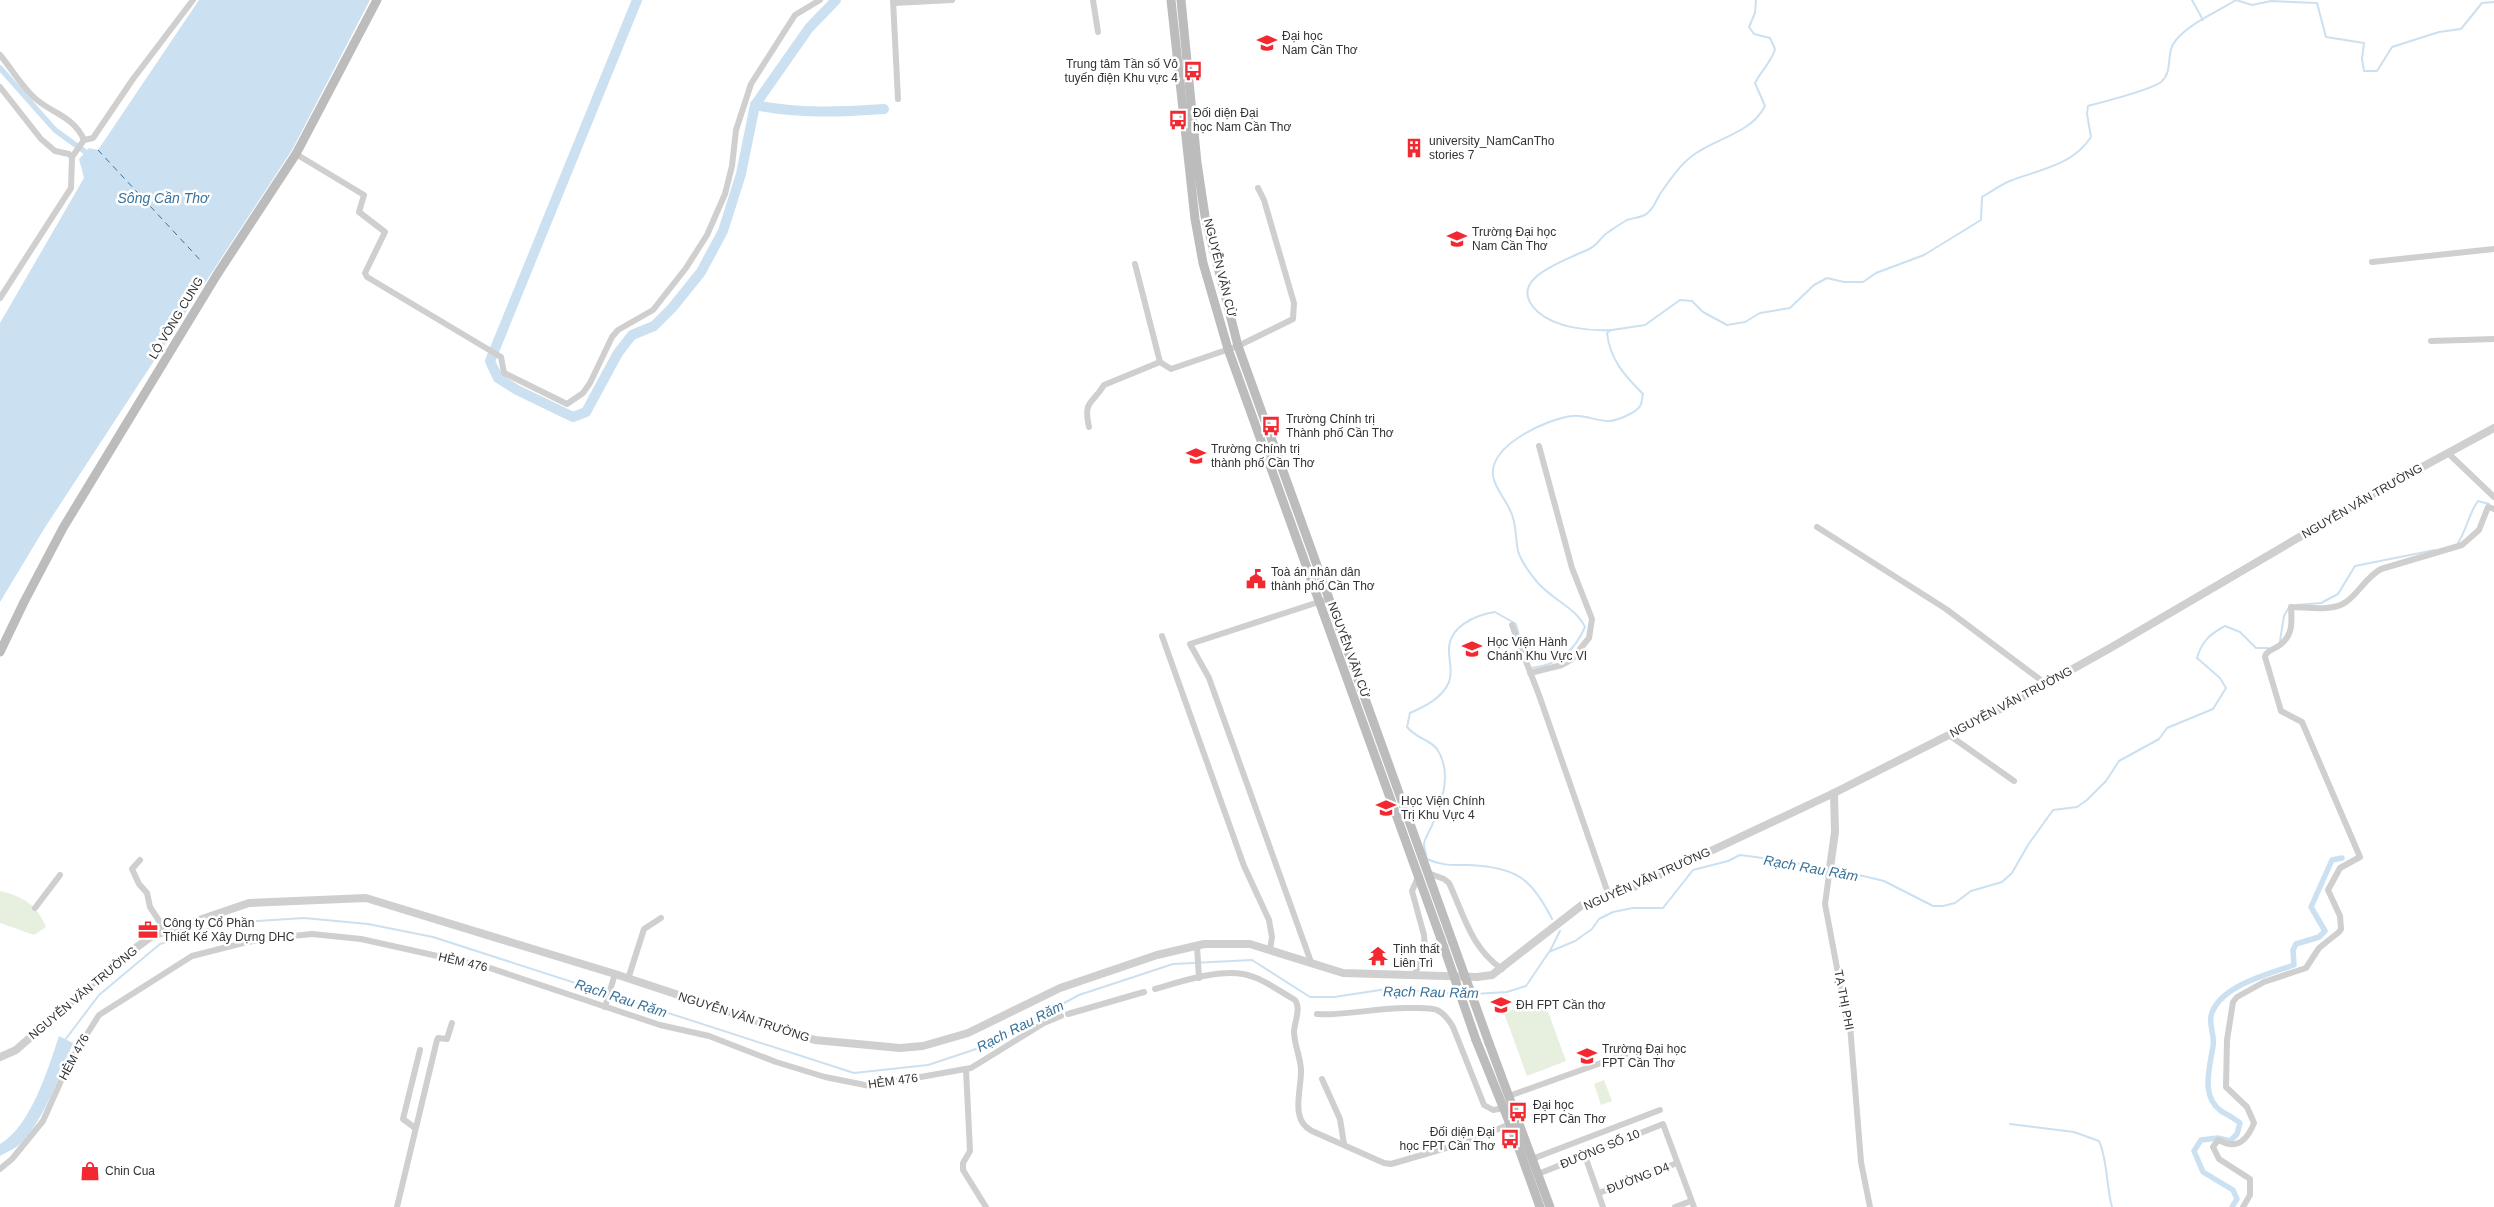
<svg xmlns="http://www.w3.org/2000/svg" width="2494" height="1207" font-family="Helvetica,sans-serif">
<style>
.green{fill:#e7efdf}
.water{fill:#cbe0f0}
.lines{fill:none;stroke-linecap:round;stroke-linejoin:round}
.stream{stroke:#cbe0f0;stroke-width:2}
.canal{stroke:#cbe0f0;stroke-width:5.5}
.river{stroke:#cbe0f0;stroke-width:10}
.ferry{stroke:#38729c;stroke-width:1;stroke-dasharray:6 5;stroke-linecap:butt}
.minor{stroke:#cfcfcf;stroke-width:6}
.tertiary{stroke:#cfcfcf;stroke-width:8}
.secondary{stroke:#bcbcbc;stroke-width:9}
.secondary-bridge{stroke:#bcbcbc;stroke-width:9}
.labels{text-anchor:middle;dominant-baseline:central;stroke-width:5;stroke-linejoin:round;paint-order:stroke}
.poi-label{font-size:12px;fill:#323232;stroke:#fff;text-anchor:start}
.street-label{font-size:12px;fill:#323232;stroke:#fff}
.water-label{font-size:14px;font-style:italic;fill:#38729c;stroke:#fff}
</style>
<rect width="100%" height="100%" fill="#fff"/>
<g class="green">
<path d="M0,891C24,897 36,904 46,927L34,935L0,923Z"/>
<path d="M1543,998L1566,1061L1527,1076L1504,1013Z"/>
<path d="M1604,1080L1612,1101L1601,1105L1594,1084Z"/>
</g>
<g class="water">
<path d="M199,0H370L292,150L44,529L0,602V323L84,178L79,159L89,148L98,150Z"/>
<path d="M59,1036L73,1043C59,1076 46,1117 20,1144C15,1149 6,1152 0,1156V1144C31,1126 48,1069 59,1036Z"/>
</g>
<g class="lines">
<g class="stream">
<path d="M2192,0L2203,20"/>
<path d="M1612,330L1645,325L1680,300L1692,301L1703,312L1727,325L1745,322L1760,313L1790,308L1814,285L1827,278L1844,282H1863L1876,273L1924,255L1981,220L1982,197C1991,192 2000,185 2010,181C2040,169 2072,166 2091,137L2087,114L2088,106C2103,102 2151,90 2161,82C2174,71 2165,52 2176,40C2190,23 2217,12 2236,0L2252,5L2271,1L2317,3L2326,37L2364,43L2362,59L2364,71H2377L2392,47L2439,32L2461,29L2482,3L2494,2"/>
<path d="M2458,543C2467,529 2468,515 2478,501L2489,504"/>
<path d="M2297,605L2321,603L2338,594L2355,566L2435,550"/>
<path d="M1519,636L1516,624L1495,612C1475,615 1448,627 1449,651C1449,661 1453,672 1449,682C1442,698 1426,706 1410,713L1407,727C1418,740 1428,738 1437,749C1452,771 1443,801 1433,823C1431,829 1425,837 1424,844C1424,848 1426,854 1427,859C1441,866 1453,865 1468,865C1515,867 1531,877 1552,919"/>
<path d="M2280,641L2284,616L2289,607"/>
<path d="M1531,668C1558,665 1574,652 1585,627C1575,607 1553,600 1538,583C1531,575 1521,561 1518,551C1515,537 1517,523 1510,510C1505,499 1495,488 1493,476C1489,445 1547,419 1572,416C1584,414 1598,422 1610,421C1618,420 1636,413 1640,406C1642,403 1642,397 1643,394C1625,376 1610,360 1607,333L1611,330C1589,331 1556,328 1538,312C1501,278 1571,259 1591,248C1597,245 1601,237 1607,233C1613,229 1620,224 1627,220C1632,218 1639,218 1645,215C1654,209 1655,202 1660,194C1669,181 1679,166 1692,156C1715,138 1751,134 1765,106L1755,83C1761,71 1772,61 1775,49L1770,38L1754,34L1749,27L1755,13L1756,0"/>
<path d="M1831,872L1855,874L1884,881L1933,906H1943L1955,903L1971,891L2002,882L2012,873L2028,845L2053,810L2077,807L2087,800L2106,781L2119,761L2159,739L2167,728L2213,709L2226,688L2220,678L2197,658C2202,641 2210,634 2225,626L2240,632L2256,648H2268"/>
<path d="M1550,951L1560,931"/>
<path d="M1474,994L1507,992L1526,986L1549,952L1575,941L1592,929L1599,919L1613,912L1633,908H1663L1693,870L1728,861L1740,855L1793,862L1827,872"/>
<path d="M65,1040L99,995L160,944L227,923L304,918L368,924L433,937L854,1073L928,1065L985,1046L1079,995L1173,964L1252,960L1310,997H1334L1387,989L1457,994"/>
<path d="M2010,1124L2074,1132L2099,1141C2108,1161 2106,1186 2112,1207"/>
</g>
<g class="canal">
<path d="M0,68L55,130L91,156"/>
<path d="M2232,1207L2237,1199L2233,1190L2203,1172L2194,1151L2201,1140L2218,1138L2230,1141L2237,1134L2240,1123C2234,1118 2228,1115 2221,1111C2200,1096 2210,1067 2213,1046C2215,1036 2209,1026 2211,1016C2218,986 2269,974 2294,965L2293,950L2296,944L2319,937L2325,931L2311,907L2332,860L2342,858"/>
</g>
<g class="river">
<path d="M637,0L490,361L498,378L517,390L573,417L586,412L618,353L632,335L654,326L672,308L701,272L723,231L741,174L755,105L809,28L836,0"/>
<path d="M755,105C798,114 841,112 884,109"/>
</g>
<path class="ferry" d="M98,150L202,262"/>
<g class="minor">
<path d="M893,0L898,99"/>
<path d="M1093,0L1098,32"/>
<path d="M894,3L952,0"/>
<path d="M0,55C12,69 23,89 37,100C54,114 74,117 84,140"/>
<path d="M0,87L41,139L55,151L69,154L72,157"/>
<path d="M296,154L364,195L359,212L385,232L365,273L367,277L501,357L504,373L567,404L583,393L590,383L612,337L618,330L653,310L686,268L707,235L725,194L732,166L736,130L751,84L795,15L820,0"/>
<path d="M2372,262L2494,249"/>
<path d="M1135,264L1160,362L1171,369L1238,346L1293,319L1294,303L1264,200L1258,188"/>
<path d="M0,298L71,188L72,157L84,140L93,138L133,79L193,0"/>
<path d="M2431,341L2494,339"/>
<path d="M1089,427C1083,400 1092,405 1104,385L1160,362"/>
<path d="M2448,453L2494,497"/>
<path d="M1817,527L1946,609L2046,684"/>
<path d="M1512,625L1539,695L1609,896"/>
<path d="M1162,636L1244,866L1269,920L1272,937L1270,950"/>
<path d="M1530,673L1562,665L1571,660L1589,638L1592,619L1572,568L1539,446"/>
<path d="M1949,735L2014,781"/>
<path d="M140,860L132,869L139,884L147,893L150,907L165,930"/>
<path d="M1428,873L1444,879L1449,883C1464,915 1471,948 1502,969"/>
<path d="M1829,875L1825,904L1846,1016L1850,1025L1861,1162L1870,1207"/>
<path d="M35,908L60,875"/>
<path d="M1197,946L1199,978"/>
<path d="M1311,962L1209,678L1190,644L1328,599"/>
<path d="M1414,976L1425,949L1424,935L1412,891L1419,875"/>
<path d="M628,979L644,929L661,918"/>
<path d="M1155,989C1179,982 1218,969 1243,974C1261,977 1279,991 1295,1000C1301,1008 1295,1021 1294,1031C1294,1044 1300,1056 1301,1069C1302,1089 1289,1120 1312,1131L1384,1163L1391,1164L1467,1142L1510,1124"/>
<path d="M605,1007L615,974"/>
<path d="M1068,1014L1144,992"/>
<path d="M1317,1014C1348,1016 1379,1007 1410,1008C1419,1008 1428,1007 1437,1010C1445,1014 1449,1020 1453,1027L1484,1105L1493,1110L1504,1108"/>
<path d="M966,1069L970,1151L963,1163V1170L986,1207"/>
<path d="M1322,1079L1340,1119L1344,1144"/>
<path d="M1509,1096L1626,1054"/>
<path d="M415,1128L403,1119L420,1050"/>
<path d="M1585,1156L1603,1207"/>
<path d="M1532,1159L1660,1110"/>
<path d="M0,1169L12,1159L43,1121L69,1063L99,1015L192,956L247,942L283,937L312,934L361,939L487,967L660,1025L709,1036L776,1062L825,1077L870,1086L971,1068L1044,1023L1061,1016"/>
<path d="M1538,1174L1663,1124L1694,1207"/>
<path d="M1599,1193L1677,1163"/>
<path d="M397,1207L437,1040L438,1038L447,1039L452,1023"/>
<path d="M1675,1207L1691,1201"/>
<path d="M2243,1207L2250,1195V1179L2219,1159L2213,1147L2218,1140C2222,1141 2225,1144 2230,1144C2243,1146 2250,1133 2254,1123L2247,1107L2226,1087L2227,1040L2233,1002L2237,997L2264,982L2306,968L2319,948L2339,932L2341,929L2340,916L2328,890L2340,868L2360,857L2302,722L2281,711L2265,657L2266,654C2270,649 2275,649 2280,645C2293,635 2292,622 2291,607C2307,607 2332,612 2346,602C2359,593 2366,577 2381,569L2462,545L2479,530L2488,507L2494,509"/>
</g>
<g class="tertiary">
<path d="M1829,875L1835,832L1834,793"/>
<path d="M0,1057L16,1050L115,963L152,936L249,903L366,898L615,974L815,1040L900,1048L923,1046L968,1033L1060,988L1157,955L1204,944H1250L1343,973L1477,977L1492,975L1582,905L1634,887L1834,793L2014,702L2112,647L2378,491L2494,428"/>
</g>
<g class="secondary">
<path d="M1171,0L1195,219L1203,263L1228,349L1441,939"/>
<path d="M1181,0L1197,163L1205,216L1238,346L1453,943"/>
<path d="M0,652L24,602L63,528L218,273L296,154L377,0"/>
<path d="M1476,1040L1510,1124L1540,1207"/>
<path d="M1489,1043L1550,1207"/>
</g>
<g class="secondary-bridge">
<path d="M1441,939L1476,1040"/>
<path d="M1453,943L1489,1043"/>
</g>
</g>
<defs>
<symbol id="university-bare" viewBox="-9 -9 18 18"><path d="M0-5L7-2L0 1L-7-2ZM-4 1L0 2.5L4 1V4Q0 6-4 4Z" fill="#f32932" stroke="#fff" stroke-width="2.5" paint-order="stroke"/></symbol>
<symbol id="bus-bare" viewBox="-9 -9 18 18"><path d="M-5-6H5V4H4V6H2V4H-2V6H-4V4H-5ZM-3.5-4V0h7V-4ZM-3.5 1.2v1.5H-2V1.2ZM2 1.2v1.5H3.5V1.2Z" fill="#f32932" stroke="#fff" stroke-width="2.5" paint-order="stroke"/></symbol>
<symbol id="building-bare" viewBox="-9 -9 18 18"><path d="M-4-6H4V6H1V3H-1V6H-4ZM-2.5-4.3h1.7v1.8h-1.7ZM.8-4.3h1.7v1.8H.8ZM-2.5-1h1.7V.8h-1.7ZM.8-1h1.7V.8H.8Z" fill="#f32932" stroke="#fff" stroke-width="2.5" paint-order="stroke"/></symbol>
<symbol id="civic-bare" viewBox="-9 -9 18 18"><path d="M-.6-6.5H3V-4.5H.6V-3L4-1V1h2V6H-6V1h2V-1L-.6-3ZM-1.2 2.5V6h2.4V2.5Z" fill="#f32932" stroke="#fff" stroke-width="2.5" paint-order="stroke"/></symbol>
<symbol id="office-bare" viewBox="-9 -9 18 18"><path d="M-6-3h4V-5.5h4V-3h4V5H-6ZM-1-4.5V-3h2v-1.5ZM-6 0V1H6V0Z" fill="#f32932" stroke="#fff" stroke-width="2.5" paint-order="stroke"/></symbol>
<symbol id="temple-bare" viewBox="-9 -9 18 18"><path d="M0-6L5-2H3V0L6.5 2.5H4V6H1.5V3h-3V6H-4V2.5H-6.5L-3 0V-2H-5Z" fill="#f32932" stroke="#fff" stroke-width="2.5" paint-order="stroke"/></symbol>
<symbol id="shop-bare" viewBox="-9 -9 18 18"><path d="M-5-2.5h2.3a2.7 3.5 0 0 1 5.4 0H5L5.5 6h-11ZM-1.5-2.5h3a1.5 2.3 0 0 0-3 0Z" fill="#f32932" stroke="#fff" stroke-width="2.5" paint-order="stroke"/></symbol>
</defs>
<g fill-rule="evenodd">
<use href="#university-bare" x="1253" y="29" width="28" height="28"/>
<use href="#bus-bare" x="1179" y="57" width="28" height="28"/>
<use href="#bus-bare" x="1164" y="106" width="28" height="28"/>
<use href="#building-bare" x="1400" y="134" width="28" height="28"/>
<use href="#university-bare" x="1443" y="225" width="28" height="28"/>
<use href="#bus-bare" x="1257" y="412" width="28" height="28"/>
<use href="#university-bare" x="1182" y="442" width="28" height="28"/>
<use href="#civic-bare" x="1242" y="565" width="28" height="28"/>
<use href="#university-bare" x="1458" y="635" width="28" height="28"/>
<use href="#university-bare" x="1372" y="794" width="28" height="28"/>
<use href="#office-bare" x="134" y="916" width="28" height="28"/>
<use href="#temple-bare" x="1364" y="942" width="28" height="28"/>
<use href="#university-bare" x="1487" y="991" width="28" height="28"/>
<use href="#university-bare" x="1573" y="1042" width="28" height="28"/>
<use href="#bus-bare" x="1504" y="1098" width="28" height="28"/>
<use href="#bus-bare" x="1496" y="1125" width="28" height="28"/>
<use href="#shop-bare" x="76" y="1157" width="28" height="28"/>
</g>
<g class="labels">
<g class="poi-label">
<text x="1282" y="36">Đại học<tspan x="1282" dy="14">Nam Cần Thơ</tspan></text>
<text x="1178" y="64" text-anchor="end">Trung tâm Tần số Vô<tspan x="1178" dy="14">tuyến điện Khu vực 4</tspan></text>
<text x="1193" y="113">Đối diện Đại<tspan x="1193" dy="14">học Nam Cần Thơ</tspan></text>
<text x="1429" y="141">university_NamCanTho<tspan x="1429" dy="14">stories 7</tspan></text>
<text x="1472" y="232">Trường Đại học<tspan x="1472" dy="14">Nam Cần Thơ</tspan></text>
<text x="1286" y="419">Trường Chính trị<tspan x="1286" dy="14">Thành phố Cần Thơ</tspan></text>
<text x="1211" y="449">Trường Chính trị<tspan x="1211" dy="14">thành phố Cần Thơ</tspan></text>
<text x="1271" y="572">Toà án nhân dân<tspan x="1271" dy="14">thành phố Cần Thơ</tspan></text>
<text x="1487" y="642">Học Viện Hành<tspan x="1487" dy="14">Chánh Khu Vực VI</tspan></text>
<text x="1401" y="801">Học Viện Chính<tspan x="1401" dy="14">Trị Khu Vực 4</tspan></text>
<text x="163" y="923">Công ty Cổ Phần<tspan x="163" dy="14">Thiết Kế Xây Dựng DHC</tspan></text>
<text x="1393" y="949">Tịnh thất<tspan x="1393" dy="14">Liên Trì</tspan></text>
<text x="1516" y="1005">ĐH FPT Cần thơ</text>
<text x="1602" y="1049">Trường Đại học<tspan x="1602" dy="14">FPT Cần Thơ</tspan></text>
<text x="1533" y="1105">Đại học<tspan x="1533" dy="14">FPT Cần Thơ</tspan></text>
<text x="1495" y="1132" text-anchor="end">Đối diện Đại<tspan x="1495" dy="14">học FPT Cần Thơ</tspan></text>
<text x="105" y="1171">Chin Cua</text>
</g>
<g class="street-label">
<text transform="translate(1220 268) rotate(76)">NGUYỄN VĂN CỪ</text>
<text transform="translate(176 318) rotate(-59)">LỘ VÒNG CUNG</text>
<text transform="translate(2362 501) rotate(-30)">NGUYỄN VĂN TRƯỜNG</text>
<text transform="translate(1349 650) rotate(70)">NGUYỄN VĂN CỪ</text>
<text transform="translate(2011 702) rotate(-28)">NGUYỄN VĂN TRƯỜNG</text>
<text transform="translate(1647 879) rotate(-24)">NGUYỄN VĂN TRƯỜNG</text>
<text transform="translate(463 962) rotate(13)">HẺM 476</text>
<text transform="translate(83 993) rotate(-40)">NGUYỄN VĂN TRƯỜNG</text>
<text transform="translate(1844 1000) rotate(79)">TẠ THỊ PHI</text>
<text transform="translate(744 1017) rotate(18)">NGUYỄN VĂN TRƯỜNG</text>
<text transform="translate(74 1057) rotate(-62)">HẺM 476</text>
<text transform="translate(893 1081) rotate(-8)">HẺM 476</text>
<text transform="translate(1600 1149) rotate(-22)">ĐƯỜNG SỐ 10</text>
<text transform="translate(1638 1178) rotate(-21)">ĐƯỜNG D4</text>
</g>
<g class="water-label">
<text x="163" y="198">Sông Cần Thơ</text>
<text transform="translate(1811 868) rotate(10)">Rạch Rau Răm</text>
<text transform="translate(1431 992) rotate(1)">Rạch Rau Răm</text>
<text transform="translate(621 998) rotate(18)">Rạch Rau Răm</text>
<text transform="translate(1020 1026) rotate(-27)">Rạch Rau Răm</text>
</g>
</g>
</svg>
